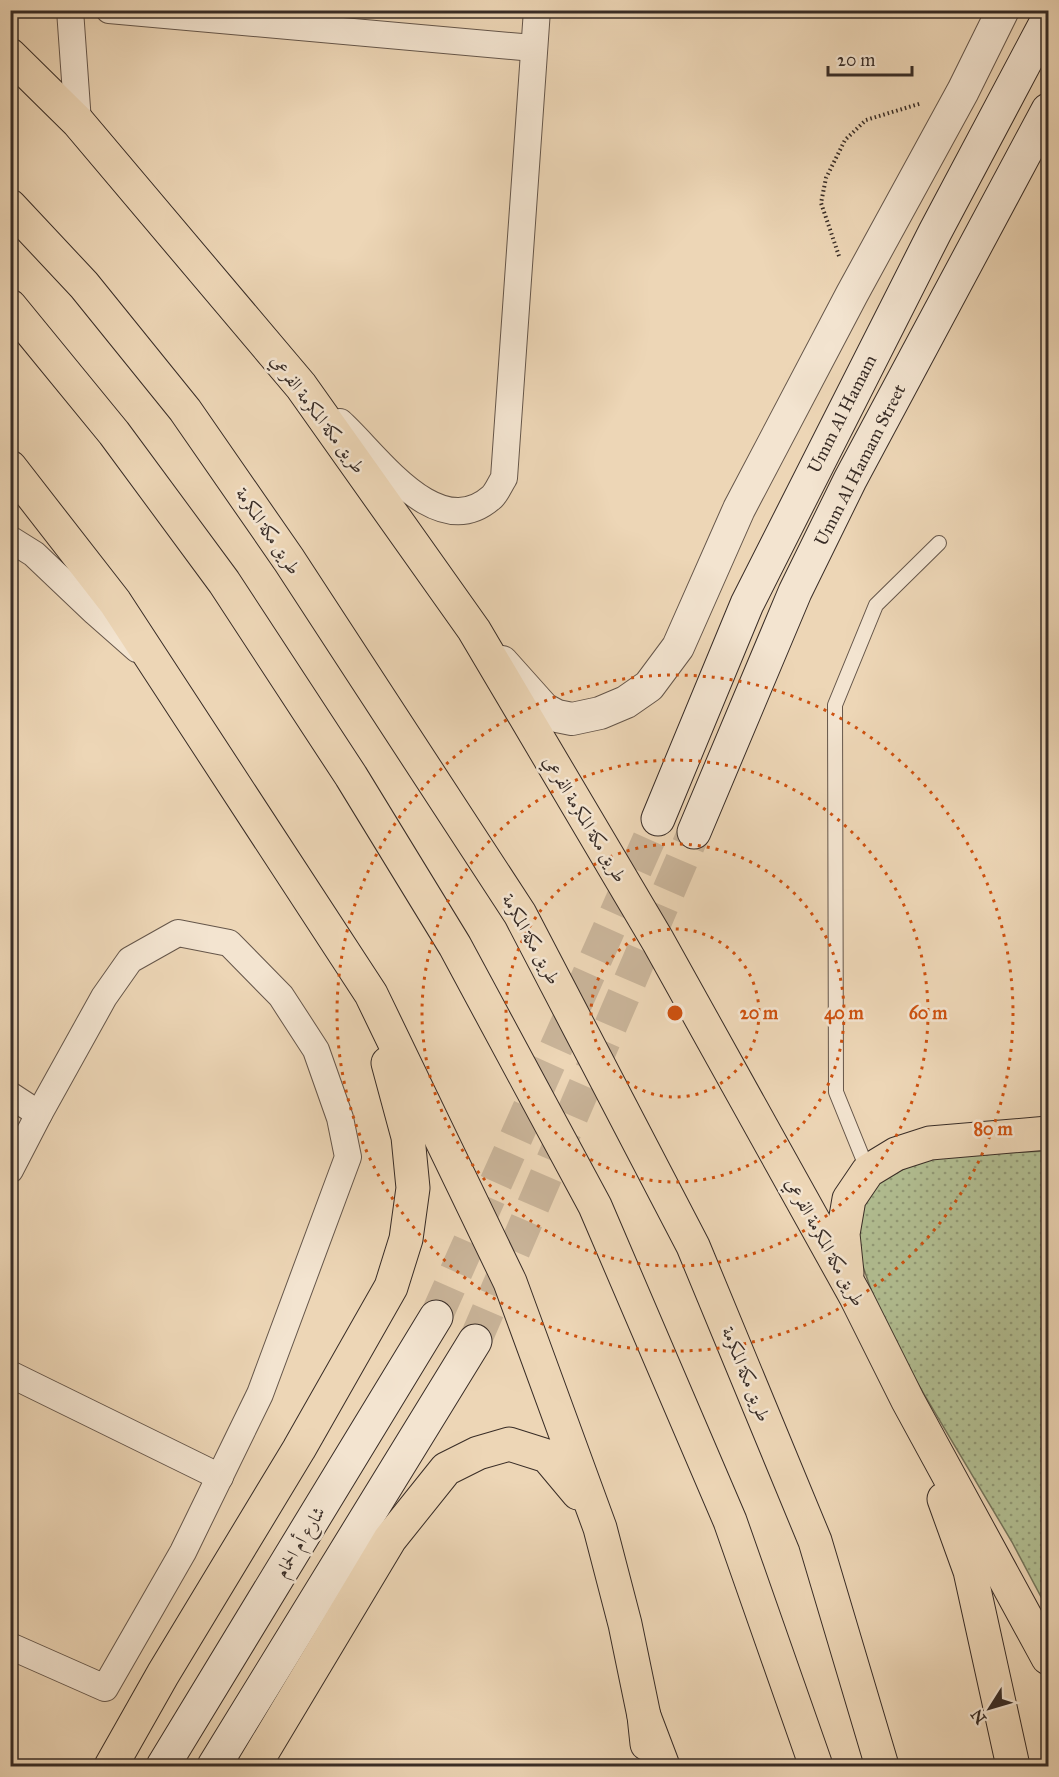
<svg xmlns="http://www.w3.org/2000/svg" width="1059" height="1777" font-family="'IM FELL Great Primer',Amiri,serif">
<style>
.park{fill:url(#park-dots);stroke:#75765c;stroke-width:1.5}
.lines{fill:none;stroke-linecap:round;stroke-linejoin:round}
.secondary-tunnel{stroke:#c9b499;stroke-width:33;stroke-dasharray:33 16;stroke-linecap:butt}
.service-casing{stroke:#65564a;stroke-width:16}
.minor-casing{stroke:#65564a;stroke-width:28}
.tertiary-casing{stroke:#65564a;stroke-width:34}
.secondary-casing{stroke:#382c26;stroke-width:35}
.primary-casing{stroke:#382c26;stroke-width:35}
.motorway-casing{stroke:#382c26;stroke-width:35}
.path{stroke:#382c26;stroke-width:4;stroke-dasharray:1.5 3;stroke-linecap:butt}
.service{stroke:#f3e4d0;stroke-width:14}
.minor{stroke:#f3e4d0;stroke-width:26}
.tertiary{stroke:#f3e4d0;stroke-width:32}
.secondary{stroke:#f3e4d0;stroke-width:33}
.primary{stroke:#edd6b6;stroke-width:33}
.motorway{stroke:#edd6b6;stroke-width:33}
.ring{fill:none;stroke:#ce5210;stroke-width:3;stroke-dasharray:3 6}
.labels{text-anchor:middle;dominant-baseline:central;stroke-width:5;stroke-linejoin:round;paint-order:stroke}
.street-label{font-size:18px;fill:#382c26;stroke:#f3e4d0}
.centre{fill:#ce5210;stroke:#f3e4d0;stroke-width:3}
.ring-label{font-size:18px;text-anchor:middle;font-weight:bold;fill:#ce5210;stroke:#f3e4d0;stroke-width:5;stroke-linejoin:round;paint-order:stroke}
</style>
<defs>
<pattern id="park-dots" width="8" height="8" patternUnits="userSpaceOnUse" patternTransform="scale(1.5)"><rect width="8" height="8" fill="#b2bf93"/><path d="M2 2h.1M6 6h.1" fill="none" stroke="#929b78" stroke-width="1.8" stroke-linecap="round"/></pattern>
</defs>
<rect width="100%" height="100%" fill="#edd6b6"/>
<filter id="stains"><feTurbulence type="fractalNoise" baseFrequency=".00333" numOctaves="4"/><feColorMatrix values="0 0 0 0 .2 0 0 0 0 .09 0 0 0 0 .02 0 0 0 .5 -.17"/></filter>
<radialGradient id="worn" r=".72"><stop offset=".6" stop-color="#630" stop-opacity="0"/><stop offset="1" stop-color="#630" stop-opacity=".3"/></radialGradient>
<path class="park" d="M1048,1151V1610L1012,1542L884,1327L859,1255L855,1210L883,1179L931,1156Z"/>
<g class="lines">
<g class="secondary-tunnel">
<path d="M436,1317L658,819"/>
<path d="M475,1341L694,832"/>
</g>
<defs>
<path id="service" d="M868,1171L836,1092L835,705L876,605L939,543"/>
<g id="minor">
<path d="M70,10L78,122"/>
<path d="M109,10L533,48"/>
<path d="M340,422C376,454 437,546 492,497C497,492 500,484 504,478L537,10"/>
<path d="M10,539L34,554L95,612L137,649"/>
<path d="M10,1095L39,1114"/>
<path d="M10,1170L39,1114L104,997L130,960L178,933L229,943L281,996L316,1050L340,1118L348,1157L260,1394L183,1552L105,1688L10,1646"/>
<path d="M10,1374L220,1477"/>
</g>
<path id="tertiary" d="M502,662L544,709L557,716L572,719L600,713L626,702L649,686L678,647L739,509L852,294L963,91L1003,10"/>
<g id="secondary">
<path d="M658,819L747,604L935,232L1048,19"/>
<path d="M694,832L795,592L850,480L1048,110"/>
<path d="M163,1766L436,1317"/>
<path d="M214,1766L475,1341"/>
</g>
<g id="primary">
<path d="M10,55L78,122L301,386L474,630L658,941L856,1297L908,1401L1048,1658"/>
<path d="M10,467L115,602L371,994L510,1282L600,1528L625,1624L644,1716L647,1744"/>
<path d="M847,1273L843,1234L849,1199L868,1171L896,1154L930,1143L1048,1133"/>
<path d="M944,1499L970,1571L1013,1766"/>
<path d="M111,1766L163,1674L299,1449L391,1287L406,1239L413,1188L408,1137L388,1063"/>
<path d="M254,1766L390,1539L446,1469L478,1453L509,1444L547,1456L578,1493"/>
</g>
<g id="motorway">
<path d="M10,206L84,285L185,410L289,560L520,914L693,1246L815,1541L882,1766"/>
<path d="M10,306L114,433L224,582L351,776L455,946L595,1206L730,1521L816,1766"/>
<path d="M644,1716L663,1766"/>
</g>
</defs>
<use href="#service" class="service-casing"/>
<use href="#minor" class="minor-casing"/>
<use href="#tertiary" class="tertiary-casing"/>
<use href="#secondary" class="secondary-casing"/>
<use href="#primary" class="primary-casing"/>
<use href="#motorway" class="motorway-casing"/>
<path class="path" d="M839,256L821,203L826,178L845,140L866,120L922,103"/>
<use href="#service" class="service"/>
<use href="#minor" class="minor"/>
<use href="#tertiary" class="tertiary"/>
<use href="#secondary" class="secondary"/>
<use href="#primary" class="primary"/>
<use href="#motorway" class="motorway"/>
</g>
<g class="ring">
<circle cx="675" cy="1013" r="84"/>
<circle cx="675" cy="1013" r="169"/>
<circle cx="675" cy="1013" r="253"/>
<circle cx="675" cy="1013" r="338"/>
</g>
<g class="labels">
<g class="street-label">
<text transform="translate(318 414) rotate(53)">طريق مكة المكرمة الفرعي</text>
<text transform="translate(842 414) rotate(-63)">Umm Al Hamam</text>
<text transform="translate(860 465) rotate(-63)">Umm Al Hamam Street</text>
<text transform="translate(268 531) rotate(56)">طريق مكة المكرمة</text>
<text transform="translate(585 819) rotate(59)">طريق مكة المكرمة الفرعي</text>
<text transform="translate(531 939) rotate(61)">طريق مكة المكرمة</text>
<text transform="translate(825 1242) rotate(61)">طريق مكة المكرمة الفرعي</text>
<text transform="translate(746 1374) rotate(68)">طريق مكة المكرمة</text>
<text transform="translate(300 1542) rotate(-59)">شارع أم الحمام</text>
</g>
</g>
<circle cx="675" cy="1013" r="9" class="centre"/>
<g class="ring-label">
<text x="759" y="1019">20 m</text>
<text x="844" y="1019">40 m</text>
<text x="928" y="1019">60 m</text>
<text x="993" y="1135">80 m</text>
</g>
<rect width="1059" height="1777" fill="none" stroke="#edd6b6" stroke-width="36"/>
<rect x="12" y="12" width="1035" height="1753" fill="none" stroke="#382c26" stroke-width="3"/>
<rect x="18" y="18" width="1023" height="1741" fill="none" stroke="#382c26" stroke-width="1.5"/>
<g transform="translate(990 1708) rotate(233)" stroke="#f3e4d0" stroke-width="4.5" paint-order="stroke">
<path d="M0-4.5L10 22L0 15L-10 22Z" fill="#382c26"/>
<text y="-9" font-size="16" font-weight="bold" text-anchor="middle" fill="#382c26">N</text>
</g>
<path d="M828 66v9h84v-9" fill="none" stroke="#382c26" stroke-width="3"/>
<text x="837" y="66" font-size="18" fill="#382c26" stroke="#f3e4d0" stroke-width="4.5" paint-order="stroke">20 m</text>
<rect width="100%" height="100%" filter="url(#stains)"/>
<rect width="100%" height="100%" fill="url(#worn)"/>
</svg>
